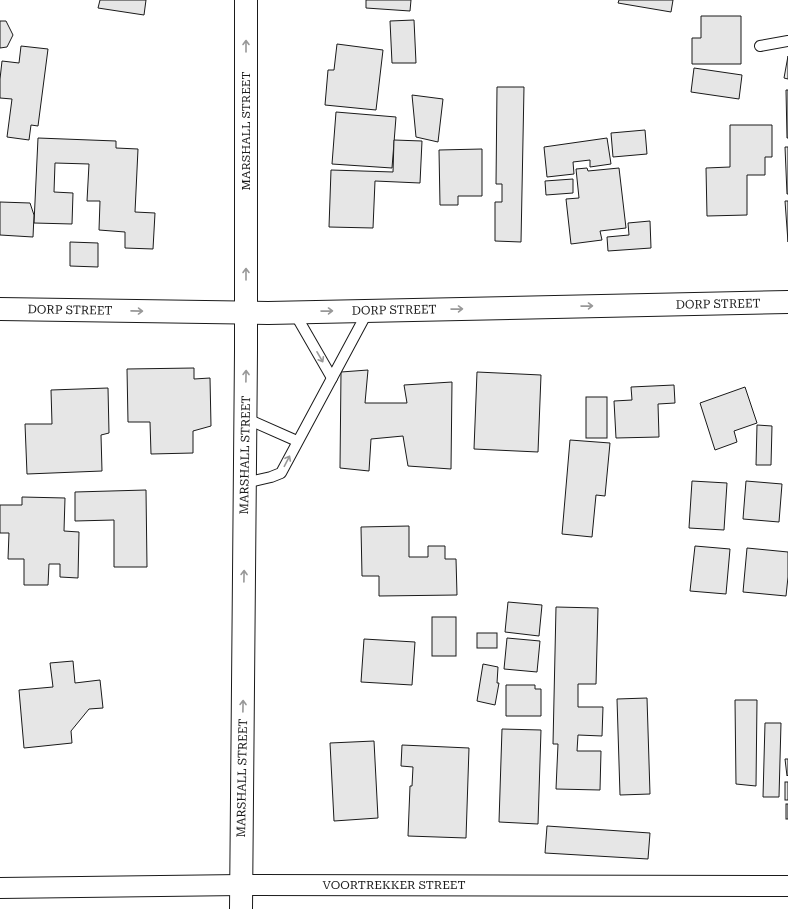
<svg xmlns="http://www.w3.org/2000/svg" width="788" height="909" font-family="'Roboto Serif',serif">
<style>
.building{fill:#e6e6e6;stroke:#1a1a1a}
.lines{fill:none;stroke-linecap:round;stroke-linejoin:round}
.lane-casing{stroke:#1a1a1a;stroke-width:12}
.street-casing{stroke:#1a1a1a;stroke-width:22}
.secondary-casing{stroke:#1a1a1a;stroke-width:24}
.lane{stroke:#fff;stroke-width:10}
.street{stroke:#fff;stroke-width:20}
.secondary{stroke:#fff;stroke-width:22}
.oneway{stroke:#989898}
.labels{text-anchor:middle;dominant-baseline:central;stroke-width:3;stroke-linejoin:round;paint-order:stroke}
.street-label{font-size:12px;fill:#1a1a1a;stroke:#fff}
</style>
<rect width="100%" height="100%" fill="#fff"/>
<g class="building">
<path d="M100,0H146L144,15L98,8Z"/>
<path d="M366,0H411L410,11L366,8Z"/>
<path d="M619,0H673L671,12L618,3Z"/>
<path d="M701,16H741V64H692V38H701Z"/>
<path d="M414,20L416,63H392L390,21Z"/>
<path d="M0,21H6L13,35L7,47L0,48Z"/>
<path d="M337,44L383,50L376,110L325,105L328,70H334Z"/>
<path d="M21,46L48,49L38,126L31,125L29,140L7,137L12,99L0,98V79L2,61L19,63Z"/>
<path d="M788,56V79L784,78Z"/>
<path d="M694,68L742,75L739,99L691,92Z"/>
<path d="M497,87H524L521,242L495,241V202H502V184H496Z"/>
<path d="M786,90H788V138H787Z"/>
<path d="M412,95L443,99L438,142L416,137Z"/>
<path d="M336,112L396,117L392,168L332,164Z"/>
<path d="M730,125H772V157H765V175H747V215L707,216L706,168L730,167Z"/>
<path d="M645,130L647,154L613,157L611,133Z"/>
<path d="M38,138L116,141V148L138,149L135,212L155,213L153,249L125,248V232L99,230L100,201H87L89,164L55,163L54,192L73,193L72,224L34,223Z"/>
<path d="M607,138L611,164L590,167V160L573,162L574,174L547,177L544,147Z"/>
<path d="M394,140L422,141L420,183L375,181L373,228L329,227L331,170L393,172Z"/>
<path d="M785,147H788V194H787Z"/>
<path d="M482,149V196H458V205H440L439,150Z"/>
<path d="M587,168L588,171L619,168L626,228L600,231L602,240L571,244L566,199L579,198L576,169Z"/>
<path d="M573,179V193L546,195L545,181Z"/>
<path d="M785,201H788V242Z"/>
<path d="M0,202L30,203L34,215L33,237L0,235Z"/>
<path d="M650,221L651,248L608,251L607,237L629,235L628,223Z"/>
<path d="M70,242L98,243V267L70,266Z"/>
<path d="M194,368V379L210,378L211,426L193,431V453L151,454L150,422H128L127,369Z"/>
<path d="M368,370L365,403H407L404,385L452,382L451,469L408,466L403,436L371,439L369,471L340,468L341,372Z"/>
<path d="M477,372L541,375L538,452L474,449Z"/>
<path d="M674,385L675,403L658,404L659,437L616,438L614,401L632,400L631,387Z"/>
<path d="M745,387L757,423L734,431L737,442L715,450L700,403Z"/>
<path d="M108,388L109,433L101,435L102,471L27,474L25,424H52L51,390Z"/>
<rect x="586" y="397" width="21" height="41"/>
<path d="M757,425L772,426L771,465H756Z"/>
<path d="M570,440L610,443L605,496L596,495L592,537L562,534Z"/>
<path d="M692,481L727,483L724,530L689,528Z"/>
<path d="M746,481L782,484L779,522L743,519Z"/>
<path d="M146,490L147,567H114V520L75,521V492Z"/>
<path d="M22,497L65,498L64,531L79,532L78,578L60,577V564H49L48,585H24V559H8L9,533H0V505H22Z"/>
<path d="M409,526V557H428V546H445V559H456L457,595L379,596V576H362L361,527Z"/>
<path d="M695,546L730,549L726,594L690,591Z"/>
<path d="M747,548L788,552V577L786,596L743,592Z"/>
<path d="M508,602L542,605L539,636L505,632Z"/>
<path d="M556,607L598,608L596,684H578V707H603L602,736L578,735L577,751H601L600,790L556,789L558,744H553Z"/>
<rect x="432" y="617" width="24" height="39"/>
<rect x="477" y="633" width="20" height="15"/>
<path d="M507,638L540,641L537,672L504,669Z"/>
<path d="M364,639L415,642L412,685L361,682Z"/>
<path d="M73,661L75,683L100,680L103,708L89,709L71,731L72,743L24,748L19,690L53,687L50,663Z"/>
<path d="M483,664L498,667L497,683H499L495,705L477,701Z"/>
<path d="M506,685H535V689H541V716H506Z"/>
<path d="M647,698L650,794L620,795L617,699Z"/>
<path d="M735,700H757L756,786L736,784Z"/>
<path d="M765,723H781L779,797H763Z"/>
<path d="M502,729L541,730L538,824L499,822Z"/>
<path d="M374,741L378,818L334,821L330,743Z"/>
<path d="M402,745L469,748L466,838L408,836L410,786H412L413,767L401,766Z"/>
<path d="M785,759H788V775L787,776Z"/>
<rect x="785" y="782" width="3" height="18"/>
<rect x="786" y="804" width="2" height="15"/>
<path d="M547,826L650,833L648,859L545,853Z"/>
</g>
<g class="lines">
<defs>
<g id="lane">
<path d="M760,46L788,41"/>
<path d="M294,312L332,378"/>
<path d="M245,418L297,441"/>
<path d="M245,483L271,477L281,473L368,311"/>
</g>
<path id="street" d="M0,888L241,885L788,886"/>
<g id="secondary">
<path d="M0,309L268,313L788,302"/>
<path d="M241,909L246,351V0"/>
</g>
</defs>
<use href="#lane" class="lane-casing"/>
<use href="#street" class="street-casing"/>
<use href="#secondary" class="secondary-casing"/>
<use href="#lane" class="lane"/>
<use href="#street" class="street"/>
<use href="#secondary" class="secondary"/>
</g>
<defs><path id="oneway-shaft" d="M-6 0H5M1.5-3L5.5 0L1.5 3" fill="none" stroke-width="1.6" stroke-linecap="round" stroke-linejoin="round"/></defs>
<g class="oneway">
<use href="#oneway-shaft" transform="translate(246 46) rotate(-90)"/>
<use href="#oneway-shaft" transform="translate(246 274) rotate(-90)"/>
<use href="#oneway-shaft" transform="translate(587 306) rotate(-1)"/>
<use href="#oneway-shaft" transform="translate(457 309) rotate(-1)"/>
<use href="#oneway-shaft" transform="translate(137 311) rotate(1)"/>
<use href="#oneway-shaft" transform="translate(327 311) rotate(-1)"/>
<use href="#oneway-shaft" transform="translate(320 357) rotate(60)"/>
<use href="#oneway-shaft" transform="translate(246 376) rotate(-89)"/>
<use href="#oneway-shaft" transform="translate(287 461) rotate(-63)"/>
<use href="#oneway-shaft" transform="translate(244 576) rotate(-89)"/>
<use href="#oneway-shaft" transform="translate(243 706) rotate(-89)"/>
</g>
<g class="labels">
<g class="street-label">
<text transform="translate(246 131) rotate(-90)">MARSHALL STREET</text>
<text transform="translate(718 304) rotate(-1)">DORP STREET</text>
<text transform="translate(70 310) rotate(1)">DORP STREET</text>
<text transform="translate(394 310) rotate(-1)">DORP STREET</text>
<text transform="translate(245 455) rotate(-89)">MARSHALL STREET</text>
<text transform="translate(242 778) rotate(-89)">MARSHALL STREET</text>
<text x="394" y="885">VOORTREKKER STREET</text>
</g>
</g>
</svg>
